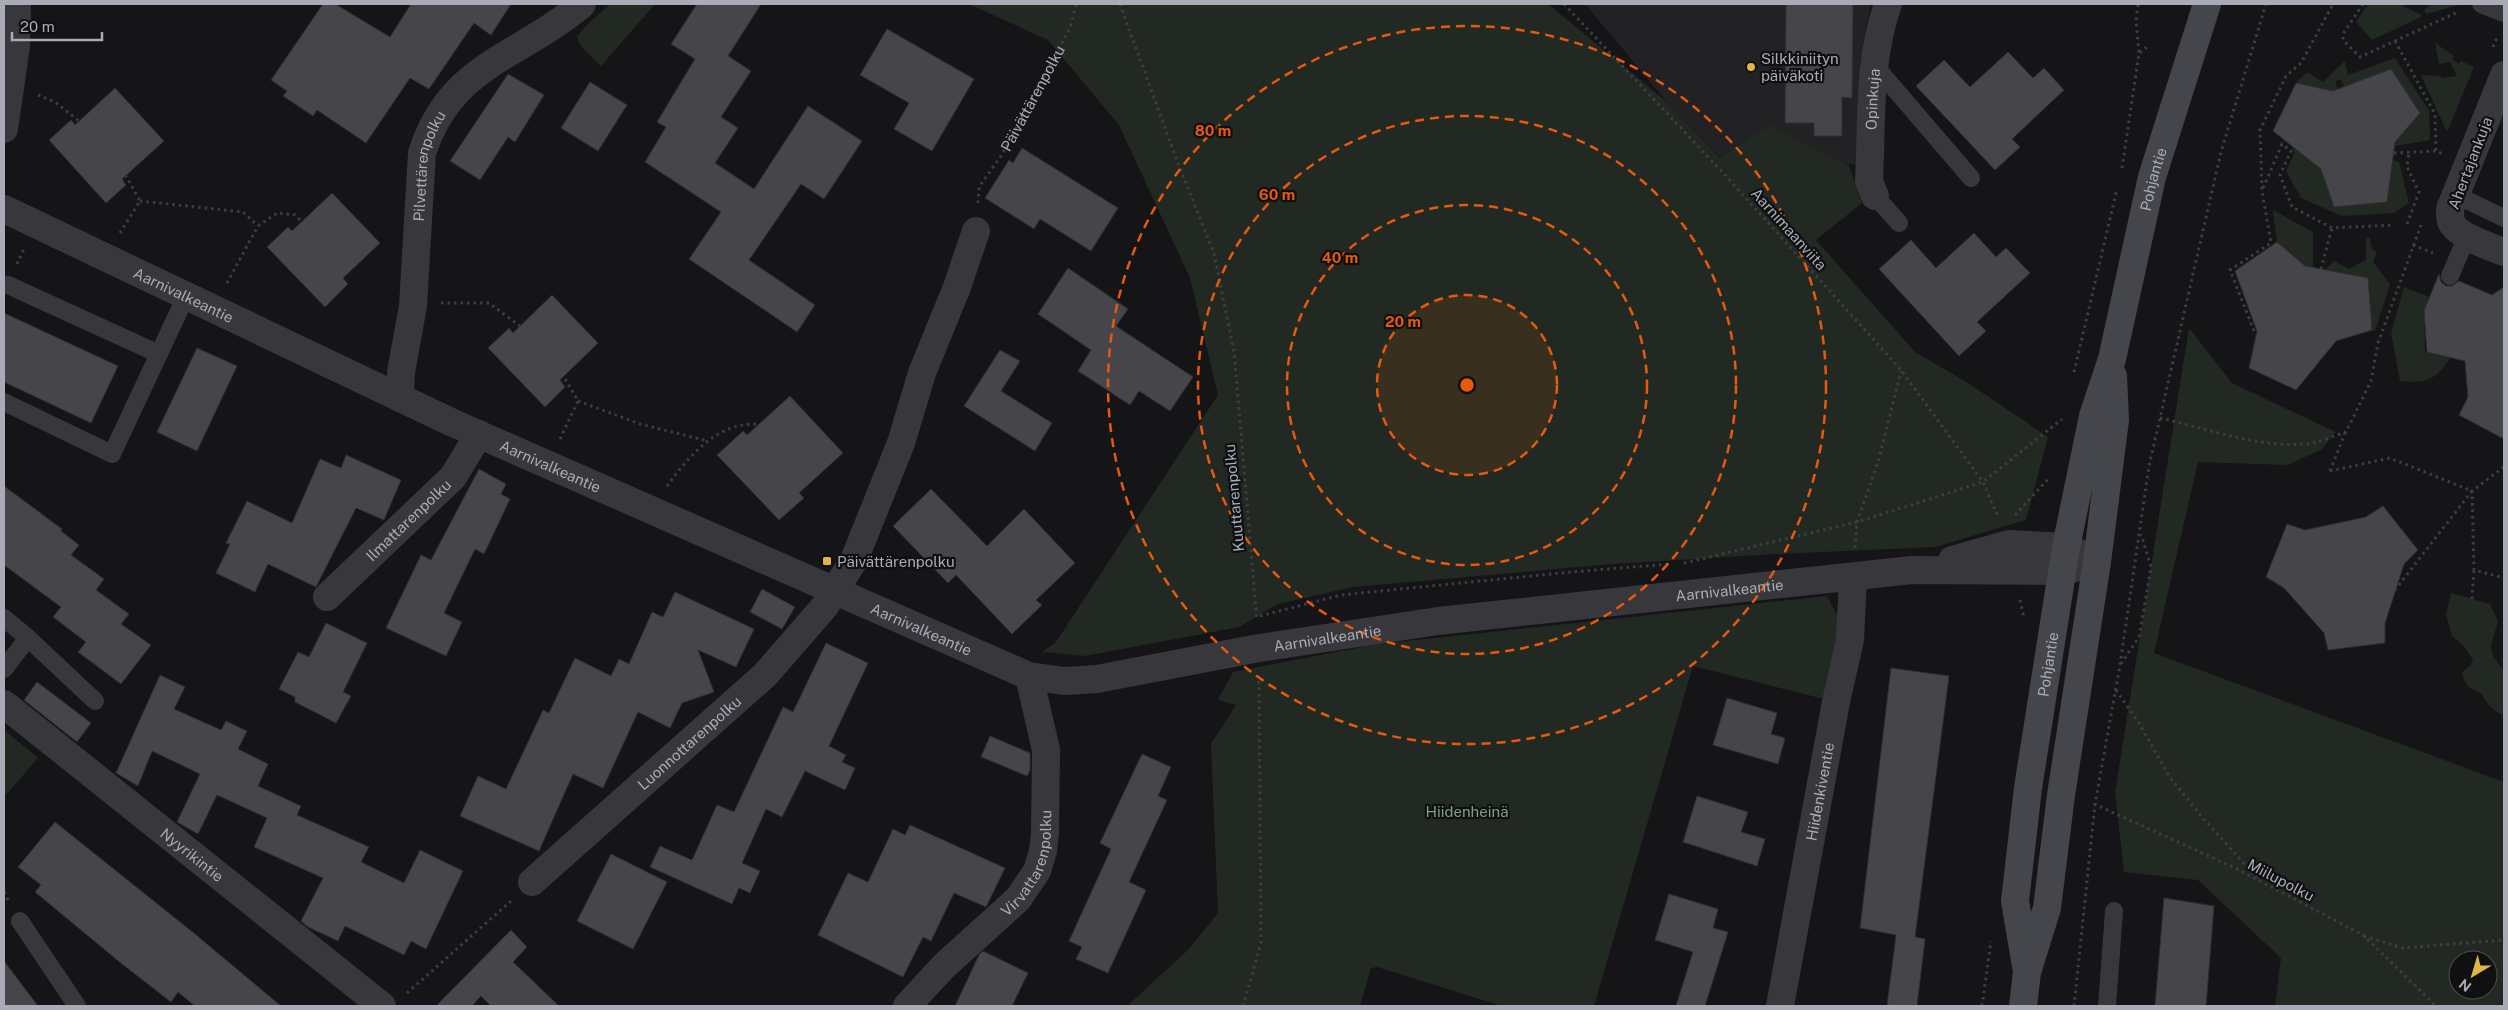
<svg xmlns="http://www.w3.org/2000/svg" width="2508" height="1010" font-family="'Public Sans',sans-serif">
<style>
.built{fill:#222124}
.green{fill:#222923;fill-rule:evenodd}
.building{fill:#45454a;stroke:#303033}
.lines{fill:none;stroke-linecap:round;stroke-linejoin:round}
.path{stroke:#3d3e42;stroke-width:3;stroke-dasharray:2.5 4;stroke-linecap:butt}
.lane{stroke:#37373c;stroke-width:18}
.street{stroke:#37373c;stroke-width:28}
.secondary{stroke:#45464b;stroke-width:28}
.ring{fill:none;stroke:#e8590c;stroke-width:2.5;stroke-dasharray:9 6}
.poi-dot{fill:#e0b745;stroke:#101012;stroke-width:2}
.labels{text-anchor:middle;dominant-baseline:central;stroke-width:4.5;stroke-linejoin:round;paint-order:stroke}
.poi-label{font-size:15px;fill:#a9acb6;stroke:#101012;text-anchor:start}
.street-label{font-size:15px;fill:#a9acb6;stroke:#101012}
.park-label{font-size:15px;fill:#819f85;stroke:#101012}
.centre{fill:#e8590c;stroke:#101012;stroke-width:2.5}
.ring-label{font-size:15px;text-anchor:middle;font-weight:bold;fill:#e8590c;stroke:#101012;stroke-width:4.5;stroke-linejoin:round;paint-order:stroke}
</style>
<rect width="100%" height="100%" fill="#151517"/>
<path class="built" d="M1585,4H1871L1865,32L1859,165L1721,158L1667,102Z"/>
<g class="green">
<path d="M610,4H655L601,66L580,45L577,37C582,28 601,13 610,4Z"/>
<path d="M969,4H1548L1667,102L1720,158L1770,125L1849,166L1862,203L1816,240L1915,352L1968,383L2048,437L2026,520L1935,547L1776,554L1612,564L1353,587L1278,604L1239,627L1085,656L1042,652L1056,642L1218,395L1190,278L1119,125L1048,40Z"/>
<path d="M2368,4H2400L2423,16L2372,40L2356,22Z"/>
<path d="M2430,4H2462L2427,14L2424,11Z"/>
<path d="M2435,43L2454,56L2453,60L2459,64L2461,61L2474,67L2447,132L2421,75L2441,76L2442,78L2457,76L2450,62L2439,64Z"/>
<path d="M2395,58L2429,111L2430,140L2395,146V142L2420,113L2391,70L2344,87L2341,79L2335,81L2338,90L2332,91L2296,83L2307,72L2323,82L2345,61L2348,75Z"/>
<path d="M2293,147L2321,169L2334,207L2387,202L2393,160L2399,162L2409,203L2394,213L2342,216L2301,198L2286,171L2294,154Z"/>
<path d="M2273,210L2313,232V268L2305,266L2277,242Z"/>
<path d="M2366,237L2370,238L2372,249L2377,252L2373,262L2390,284L2375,331L2372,330L2368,278L2325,270L2334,261L2349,269L2366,260Z"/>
<path d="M2404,287L2429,297L2424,311L2425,352L2450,358C2436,380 2425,384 2400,381L2391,333Z"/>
<path d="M2189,328L2232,383L2336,432L2322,449L2288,465L2198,462L2154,653L2504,782V1006H2275L2281,958L2198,880L2124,872L2115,793ZM2458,960H2488V990H2458Z"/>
<path d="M2451,593L2490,604L2498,621L2491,646L2493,656L2504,672V715C2492,711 2488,704 2481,693C2469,689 2465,685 2462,672L2471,665L2473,660L2464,646L2452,636L2446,614Z"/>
<path d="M1827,596L1850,640L1836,702L1693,666L1594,1006H1502L1377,967L1371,968L1360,1006H1127L1188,950L1218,913L1211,744L1236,705L1218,700L1233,672L1378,644Z"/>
<path d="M4,730L38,758L4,797Z"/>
</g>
<g class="building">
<path d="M323,4H335L390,37L411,4H511L491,35L474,23L429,89L410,78L366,143L317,110L313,116L283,96L287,91L271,80Z"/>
<path d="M697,4H761L728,56L751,71L721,117L738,128L715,163L754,189L808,106L862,141L824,199L801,184L749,260L815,305L797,332L689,259L721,212L645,162L666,127L657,122L695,59L671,44Z"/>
<path d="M1786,4H1853L1852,98L1842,97V136H1814V123H1785Z"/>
<path d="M887,29L974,79L932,151L894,129L909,103L860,75Z"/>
<path d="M2008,52L2033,78L2044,68L2064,90L2012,139L2020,147L1995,170L1916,86L1944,60L1970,87Z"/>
<path d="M2391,69L2420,113L2395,142L2387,202L2334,207L2321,169L2273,131L2296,83L2333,91Z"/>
<path d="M508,74L544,95L515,142L508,137L480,180L450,161Z"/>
<path d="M590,82L627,105L598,151L561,128Z"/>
<path d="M115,88L164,141L122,179L126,185L106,203L49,140L71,120L75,125Z"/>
<path d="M1022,148L1118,208L1091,251L1040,219L1034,229L985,198L1009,160L1013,163Z"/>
<path d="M332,193L380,243L343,278L348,284L325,307L267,247L288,227L292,231Z"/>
<path d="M1974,233L1996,257L2006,248L2030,273L1977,322L1986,331L1959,356L1879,269L1911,240L1936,268Z"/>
<path d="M2277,242L2305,266L2368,278L2372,330L2336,341L2296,390L2249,368L2257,331L2235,271Z"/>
<path d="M1068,268L1128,309L1116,326L1193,377L1170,411L1139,391L1130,405L1078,371L1091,350L1038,314Z"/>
<path d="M2439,274L2441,282L2446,286H2452L2459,281L2492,295L2504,287V439L2459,415L2468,397L2465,361L2427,352L2424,311Z"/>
<path d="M552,295L598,343L560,380L565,387L545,407L488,348L509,328L513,333Z"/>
<path d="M4,313L118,366L91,423L4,382Z"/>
<path d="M197,348L237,366L197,451L157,432Z"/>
<path d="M1000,350L1020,361L1001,391L1052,423L1035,451L964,406Z"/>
<path d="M790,396L843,453L799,493L804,498L779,520L717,455L743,431L747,435Z"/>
<path d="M346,455L401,480L384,520L356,508L316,587L268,564L255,592L216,573L230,544L226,543L247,501L292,523L320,459L341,468Z"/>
<path d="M479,469L506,484L501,494L510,499L484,554L475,549L444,613L462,622L446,656L386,628L421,555L431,560Z"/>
<path d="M4,486L62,529L61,531L79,545L71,555L104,579L96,590L129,614L121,624L151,645L121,684L78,652L86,642L53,617L61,607L4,565Z"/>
<path d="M931,489L987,546L1024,509L1075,563L1036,600L1042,605L1012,634L956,575L948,583L893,526Z"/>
<path d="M2383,506L2418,550L2404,564L2385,623V643L2328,650L2324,633L2284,588L2266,577L2287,524L2305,530L2366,517Z"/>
<path d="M762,589L795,607L782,629L750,612Z"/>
<path d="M675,592L754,629L736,667L698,650L714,692L682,703L670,728L638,712L603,788L573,774L539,851L460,816L478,776L506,789L543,710L549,713L575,658L611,676L619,659L629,664L652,612L663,617Z"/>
<path d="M326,623L367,643L343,692L351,696L336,723L295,702V697L279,689L298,652L309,657Z"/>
<path d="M826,643L868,663L829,746L846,755L842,762L855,768L845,790L805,771L782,817L766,809L742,863L760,871L750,893L739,888L732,904L650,867L660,846L692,860L717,805L734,812L783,707L793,712Z"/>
<path d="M1891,668L1949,676L1915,937L1925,939L1917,1006H1887L1896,935L1860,928Z"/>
<path d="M160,675L185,687L174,709L221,730L226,721L247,731L238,749L268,764L258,786L301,806L297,815L369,847L361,862L404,883L420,850L463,871L426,949L411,941L404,955L345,926L338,941L308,927L301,921L323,878L254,847L267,818L217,795L198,834L177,822L200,774L152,751L138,786L116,773Z"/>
<path d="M37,682L91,723L77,742L24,700Z"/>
<path d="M1727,698L1777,713L1771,734L1785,738L1778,764L1713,745Z"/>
<path d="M990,736L1030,753V770L1027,776L981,757Z"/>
<path d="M1142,754L1171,767L1158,796L1167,800L1129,882L1146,890L1108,973L1076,959L1082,947L1069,941L1111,849L1100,843Z"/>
<path d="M1697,796L1748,812L1741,832L1765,839L1757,866L1683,842Z"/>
<path d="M55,822L195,934L281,1006H195L178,992L171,1002L122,964L35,892L41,885L18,867Z"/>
<path d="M910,825L1005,868L986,907L954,893L931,941L923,937L903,977L818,935L848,873L868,882L893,829L905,835Z"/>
<path d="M611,854L667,882L633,949L577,921Z"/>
<path d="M1669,894L1718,909L1713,928L1728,932L1705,1006H1676L1693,952L1655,940Z"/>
<path d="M2164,898L2214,906L2206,1006H2155Z"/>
<path d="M511,930L527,947L513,962L559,1006H491L481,996L472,1006H436Z"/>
<path d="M983,951L1028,973L1012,1006H955L979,955Z"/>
<path d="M4,961L38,1006H4Z"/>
</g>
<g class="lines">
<g class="path">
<path d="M1120,4L1177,161L1214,253L1234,352L1257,621"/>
<path d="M1564,4L1725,175L1901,370L1983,482L1998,517"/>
<path d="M2363,4L2343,34V40L2360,57L2458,12"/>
<path d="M2395,41L2435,114L2436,151"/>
<path d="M2493,47L2498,35"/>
<path d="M2140,53L2149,45"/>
<path d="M38,95L55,102L79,121"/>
<path d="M2394,153L2436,151L2443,154"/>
<path d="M2122,168L2139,53L2136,21L2138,4"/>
<path d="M2263,188L2282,144L2291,151L2280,175L2292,207L2332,228L2393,225"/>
<path d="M140,201L243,212L258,226"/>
<path id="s1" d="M978,203L979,187L1001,156L1070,28L1076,4"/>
<path d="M2407,224L2419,192L2407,167L2409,152"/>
<path d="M120,233L140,201L126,176"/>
<path d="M2413,245L2433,253"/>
<path d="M17,264L24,249"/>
<path d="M2321,269L2332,228"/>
<path d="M227,283L258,226L277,213L295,215L302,222"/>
<path d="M441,303H489L520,326"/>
<path d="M2254,331L2230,270L2271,243L2262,191L2260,130L2286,76L2301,63L2333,4"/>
<path d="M2074,372L2117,189"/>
<path d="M578,401L640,424L708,441"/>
<path d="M2160,418C2204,428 2259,448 2305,444C2318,443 2333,436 2346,432L2371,381L2378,343L2421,225"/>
<path d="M560,439L578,401L564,377"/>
<path d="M2504,467L2472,491L2474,570L2504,578"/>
<path d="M2330,471L2390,458L2472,491L2395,590"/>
<path d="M2330,471L2345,433"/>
<path d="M667,486C690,455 717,422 759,424"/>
<path d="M2015,515L2050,477"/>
<path d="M1855,548L1857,522L1878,462L1901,371"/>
<path d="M1684,563L1857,522L1983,482L2062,419"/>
<path d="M2472,599L2474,570"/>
<path d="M2020,600L2024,618"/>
<path d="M1260,616L1341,595L1571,572L1670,564"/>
<path d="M2121,664L2139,637L2151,567L2141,534"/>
<path d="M2116,690L2139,723L2169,776L2202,817L2257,878"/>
<path d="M2094,804L2233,867L2363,935L2436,1006"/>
<path d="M4,892L8,900"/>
<path d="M2364,936L2403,948L2504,940"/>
<path d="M407,993L511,901"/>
<path d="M1243,1006L1261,943L1259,677"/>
<path d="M1982,1006L1991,941"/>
<path d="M2074,1006L2095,804L2120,665L2149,466L2221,152L2266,4"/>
</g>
<g class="lane">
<path d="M2481,4L2504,13"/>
<path d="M1875,66L1971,178"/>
<path d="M2456,195L2504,218"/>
<path d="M1875,196L1899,223"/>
<path d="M2450,276L2467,236"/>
<path d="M8,285L159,354"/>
<path d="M4,402L112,454L186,296"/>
<path d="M4,618L28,638L95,701"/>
<path d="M4,669L28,638"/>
<path d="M20,921L77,1006"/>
<path d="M2107,1006L2114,911"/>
</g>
<g class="street">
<path d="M2504,75L2450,209C2450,212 2450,217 2451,221C2455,235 2491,247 2504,252"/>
<path d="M4,129L16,46L17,4"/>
<path id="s2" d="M1875,196L1869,181C1872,123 1868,60 1888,4"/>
<path id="s3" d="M4,209L453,423L1029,676L1064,681L1097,679L1259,648L1438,621L1912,570L2063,571L2097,562"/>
<path id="s4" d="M400,398L401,372L413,306L422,153C451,63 519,58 582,4"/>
<path d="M1952,560L2009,544L2066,547L2087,557"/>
<path id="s5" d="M327,597L453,477L479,434"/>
<path id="s6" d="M4,704L382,1006"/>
<path id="s7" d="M532,882L765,675L825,606L854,560L901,443L922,373L957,287L976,231"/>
<path id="s8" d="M907,1006L944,966L1018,899L1037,871L1043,851L1045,833L1046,750L1029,676"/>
<path id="s9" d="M1780,1006L1836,702L1850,640L1853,577"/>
</g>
<g class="secondary">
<path id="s10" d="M2027,972L2015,901L2028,788L2066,547L2093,416L2112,359L2152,177L2207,4"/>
<path d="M2023,1006L2027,972L2047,908L2061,795L2097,562L2115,420L2113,376"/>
</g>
</g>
<circle cx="1467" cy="385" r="90" fill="#e8590c" fill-opacity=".12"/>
<g class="ring">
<circle cx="1467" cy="385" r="90"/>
<circle cx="1467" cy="385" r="180"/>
<circle cx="1467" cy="385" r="269"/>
<circle cx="1467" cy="385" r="359"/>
</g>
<g class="poi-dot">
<circle cx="1751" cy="67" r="5"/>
<rect x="822" y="556" width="10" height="10" rx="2.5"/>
</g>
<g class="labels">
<g class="poi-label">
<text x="1761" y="58">Silkkiniityn<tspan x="1761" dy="17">päiväkoti</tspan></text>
<text x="837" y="561">Päivättärenpolku</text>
</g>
<g class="street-label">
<text stroke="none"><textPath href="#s1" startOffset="120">Päivättärenpolku</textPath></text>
<text stroke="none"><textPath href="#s2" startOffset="98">Opinkuja</textPath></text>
<text transform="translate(2470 163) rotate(-69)">Ahertajankuja</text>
<text stroke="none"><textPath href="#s4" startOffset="235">Pilvettärenpolku</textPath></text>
<text stroke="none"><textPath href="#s10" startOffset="808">Pohjantie</textPath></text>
<text transform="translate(1789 229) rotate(48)">Aarnimaanviita</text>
<text stroke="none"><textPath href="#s3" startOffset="199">Aarnivalkeantie</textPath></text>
<text stroke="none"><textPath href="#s3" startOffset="604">Aarnivalkeantie</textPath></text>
<text transform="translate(1234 498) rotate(-95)">Kuuttarenpolku</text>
<text stroke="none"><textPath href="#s5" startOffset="112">Ilmattarenpolku</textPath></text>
<text stroke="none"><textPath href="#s3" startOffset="1834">Aarnivalkeantie</textPath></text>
<text stroke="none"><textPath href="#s3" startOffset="1009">Aarnivalkeantie</textPath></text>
<text stroke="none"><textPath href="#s3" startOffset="1429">Aarnivalkeantie</textPath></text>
<text stroke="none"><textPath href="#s10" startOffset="311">Pohjantie</textPath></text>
<text stroke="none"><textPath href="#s7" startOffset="210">Luonnottarenpolku</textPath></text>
<text stroke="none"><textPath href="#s9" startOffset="218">Hiidenkiventie</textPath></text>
<text stroke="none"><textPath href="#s6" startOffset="241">Nyyrikintie</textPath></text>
<text stroke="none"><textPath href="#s8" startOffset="192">Virvattarenpolku</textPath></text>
<text transform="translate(2281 880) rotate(28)">Miilupolku</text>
</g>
<g class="park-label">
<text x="1467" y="811">Hiidenheinä</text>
</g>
</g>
<circle cx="1467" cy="385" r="8" class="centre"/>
<g class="ring-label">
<text x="1213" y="136">80 m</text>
<text x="1277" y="200">60 m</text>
<text x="1340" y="263">40 m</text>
<text x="1403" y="327">20 m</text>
</g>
<rect width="2508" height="1010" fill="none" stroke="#a9acb6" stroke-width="10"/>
<g transform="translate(2473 975) rotate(218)"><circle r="24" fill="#101012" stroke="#4d4e54"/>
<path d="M0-4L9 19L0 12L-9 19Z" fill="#e0b745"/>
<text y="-8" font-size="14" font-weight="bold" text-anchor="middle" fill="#a9acb6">N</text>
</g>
<path d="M12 32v8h90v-8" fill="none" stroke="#a9acb6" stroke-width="2.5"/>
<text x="20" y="32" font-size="15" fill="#a9acb6" stroke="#101012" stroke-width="4" paint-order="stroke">20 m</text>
</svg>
